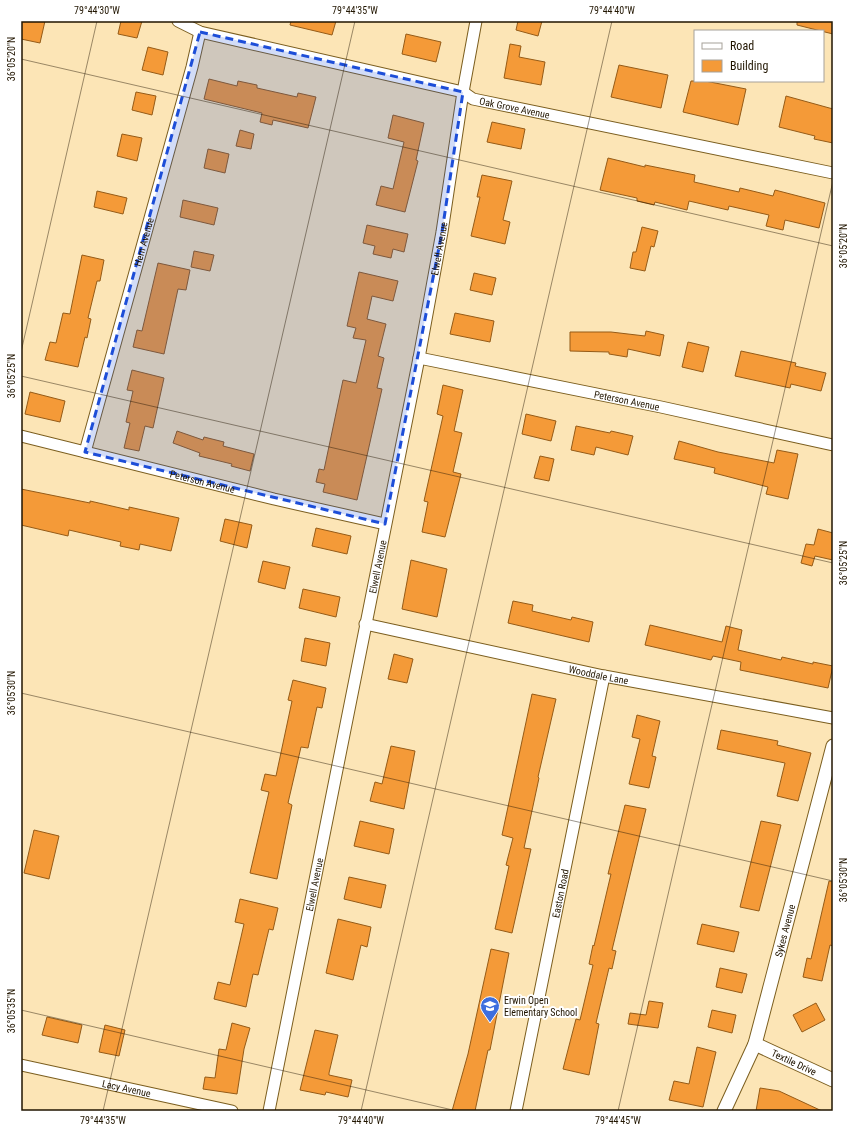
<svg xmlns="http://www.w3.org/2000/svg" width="854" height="1132" font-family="'Roboto Condensed',sans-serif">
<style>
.building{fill:#f49a38;stroke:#955b17}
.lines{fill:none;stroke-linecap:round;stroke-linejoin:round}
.minor-casing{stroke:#7b5e1f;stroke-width:13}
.tertiary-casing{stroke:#7b5e1f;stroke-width:15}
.minor{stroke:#fff;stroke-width:11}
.tertiary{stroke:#fff;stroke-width:13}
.marked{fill:#1d4ed8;fill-opacity:0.2;stroke:#1d4ed8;stroke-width:3;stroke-dasharray:8 5;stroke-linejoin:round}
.ticks{fill:none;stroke:#211500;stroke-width:1;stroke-opacity:0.45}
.labels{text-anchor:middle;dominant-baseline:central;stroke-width:4;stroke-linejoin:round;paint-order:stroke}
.street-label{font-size:10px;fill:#211500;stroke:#fff}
.poi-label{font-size:10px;fill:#211500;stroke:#fff;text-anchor:start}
.neatline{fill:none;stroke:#211500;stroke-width:1.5}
.ticks-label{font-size:10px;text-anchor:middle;fill:#211500}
</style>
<rect width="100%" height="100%" fill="#fce5b6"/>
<g class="building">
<path d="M21,21H45L40,43L21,39Z"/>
<path d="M121,21H142L137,38L118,34Z"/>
<path d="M291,21H336L332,35L290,25Z"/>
<path d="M518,21H542L538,36L516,30Z"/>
<path d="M797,21H833V34L797,25Z"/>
<path d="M406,34L441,42L436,62L402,54Z"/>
<path d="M510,44L521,46L519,57L545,62L541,85L504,78Z"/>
<path d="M148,47L168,52L163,75L142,70Z"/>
<path d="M619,65L668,75L661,108L611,97Z"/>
<path d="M209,79L237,86L238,81L257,85V88L297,97L298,93L316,97L308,128L273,120L272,125L260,122L262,113L204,99Z"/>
<path d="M691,81H705L746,89L738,125L683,112Z"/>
<path d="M136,92L156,96L152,115L132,110Z"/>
<path d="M786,96L833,109V143L814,139L815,136L779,127Z"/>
<path d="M393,115L424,123L416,160L418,161L405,212L376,205L381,186L393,189L404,142L388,138Z"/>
<path d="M492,122L525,129L521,149L487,142Z"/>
<path d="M240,130L254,134L251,149L236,146Z"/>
<path d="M122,134L142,138L137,161L117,156Z"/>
<path d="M208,149L229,154L225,173L204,168Z"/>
<path d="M608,158L645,167V165L695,175L694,182L739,192L740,188L773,196L775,190L825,203L819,228L785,220L783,230L766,226L769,215L729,206L728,210L689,201L687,210L655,202L654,205L637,201V198L600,190Z"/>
<path d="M482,175L512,181L503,220L510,222L505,244L471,236L480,197H477Z"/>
<path d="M97,191L127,198L123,214L94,207Z"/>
<path d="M183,200L218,208L214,225L180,217Z"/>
<path d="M367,225L408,234L404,252L393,249L391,258L373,254L375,246L363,243Z"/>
<path d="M642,227L658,231L654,247L651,246L645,271L630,268L633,252H636Z"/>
<path d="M194,251L214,255L210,271L191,267Z"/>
<path d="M82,255L104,260L100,281H97L88,318L91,319L87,338L85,337L78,367L45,360L50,342L56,343L63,313L70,314Z"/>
<path d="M158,263L190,270L186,290L178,289L164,354L133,347L137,330L142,331Z"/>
<path d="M359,272L398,281L393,301L372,296L367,319L386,324L378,356L384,358L377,388L382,389L357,500L323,492L325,484L316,482L319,469L324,470L343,380L356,383L366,340L353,338L356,328L347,326Z"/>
<path d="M474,273L496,278L492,295L470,290Z"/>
<path d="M455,313L494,321L490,342L450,334Z"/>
<path d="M646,331L664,335L660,356L628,349L627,357L609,354V352L570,351V332H611L645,336Z"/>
<path d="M688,342L709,347L703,372L682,367Z"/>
<path d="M741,351L796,363L795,366L826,373L821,391L791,384L790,388L735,376Z"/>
<path d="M132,370L164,378L153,428L145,426L139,451L124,448L130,423L126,422L133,391L127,390Z"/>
<path d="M443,385L463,390L454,431L462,433L453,472L461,474L445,537L422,532L428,502L424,501L443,416L437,414Z"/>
<path d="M30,392L65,401L60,422L25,414Z"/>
<path d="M526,414L556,421L551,441L522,434Z"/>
<path d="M576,426L610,433L611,431L633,436L628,455L596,447L594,455L571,450Z"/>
<path d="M177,431L203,440L204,437L224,442L223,446L254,454L250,471L231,466L232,464L199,456L200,453L173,443Z"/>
<path d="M679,441L718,452L774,463L777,450L798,454L788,499L766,494L768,487L714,473L715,468L674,459Z"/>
<path d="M540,456L554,459L549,481L534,478Z"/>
<path d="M21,489L90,503V501L129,510V507L179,518L171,551L140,544L139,550L120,546L121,542L69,530L68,536L21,525Z"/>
<path d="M225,519L252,525L247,548L220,541Z"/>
<path d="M316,528L351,536L347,554L312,546Z"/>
<path d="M818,529L833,533V560L815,556L812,566L801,563L806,544L814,545Z"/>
<path d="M411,560L447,569L437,617L402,609Z"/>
<path d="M263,561L290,567L285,589L258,582Z"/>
<path d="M303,589L340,597L336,617L299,608Z"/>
<path d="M513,601L533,605L532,611L571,620L572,617L593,622L589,642L508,623Z"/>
<path d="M650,625L722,642L726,626L742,630L738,650L781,660L782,657L813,664V662L833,666L828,688L740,670L741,662L713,656L711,660L645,645Z"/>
<path d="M305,638L330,643L326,666L301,661Z"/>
<path d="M394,654L413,659L407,683L388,679Z"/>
<path d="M293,680L326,688L322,708L317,707L308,748L301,747L288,803L292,805L277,879L250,873L269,792L261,790L265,774L276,776L292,701L288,700Z"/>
<path d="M532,694L556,699L538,777L539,778L524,848L531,849L512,933L495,929L509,866L506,865L513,838L502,835Z"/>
<path d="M637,715L660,721L652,756L656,757L649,788L629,784L640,739L632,737Z"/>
<path d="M721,730L778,741L777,745L811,753L798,801L777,796L785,763L717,749Z"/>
<path d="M391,746L415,751L404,809L370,801L375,782L382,784Z"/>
<path d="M625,805L646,809L612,950L616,951L612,969L609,968L596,1023L599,1024L589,1075L563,1069L576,1019L580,1020L593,965L589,964L593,945L594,946L611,874H608Z"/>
<path d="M360,821L394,829L389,854L354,846Z"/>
<path d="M761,821L781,825L759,911L740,907Z"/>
<path d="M34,830L59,836L49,879L24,873Z"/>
<path d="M349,877L386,885L381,908L344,899Z"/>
<path d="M829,881L833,882V946L830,945L822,981L803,977L807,958L811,959Z"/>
<path d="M240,899L278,908L273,930L269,929L258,975L253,974L246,1007L214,999L218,982L230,985L244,924L235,922Z"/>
<path d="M338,919L371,927L367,947L361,945L353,980L326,973Z"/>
<path d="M702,924L739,932L734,952L697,944Z"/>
<path d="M491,949L509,953L490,1050H488L475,1111H452L468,1054Z"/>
<path d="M720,968L747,974L742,993L716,987Z"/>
<path d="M649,1001L663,1003L658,1028L628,1024L630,1013L646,1015Z"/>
<path d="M816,1003L825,1020L802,1032L793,1015Z"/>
<path d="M712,1010L736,1015L732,1033L708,1027Z"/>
<path d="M47,1017L82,1025L78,1043L42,1035Z"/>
<path d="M232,1023L250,1028L244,1049L237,1094L203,1089L205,1077L215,1078L219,1049L226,1050Z"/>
<path d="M105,1025L125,1030L119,1056L99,1052Z"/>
<path d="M315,1030L338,1035L329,1073V1075L352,1080L348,1097L326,1092L325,1095L300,1090Z"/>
<path d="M697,1047L716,1052L703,1107L669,1100L674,1081L689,1084Z"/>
<path d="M760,1088L779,1091L822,1111H756Z"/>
</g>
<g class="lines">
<defs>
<g id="minor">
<path id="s1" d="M178,21L200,32L463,92L473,99L833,173"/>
<path id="s2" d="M419,358L661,407L833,445"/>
<path id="s3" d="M21,436L274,499L385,524"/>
<path id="s4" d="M85,452L192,67L200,32"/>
<path id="s5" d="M365,624L604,676L833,718"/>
<path id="s6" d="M21,1065L232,1111"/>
<path id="s7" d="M269,1111L419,358L442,232L463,92L476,21"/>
<path id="s8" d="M516,1111L604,676"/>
</g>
<g id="tertiary">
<path id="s9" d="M755,1044L833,1080"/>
<path id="s10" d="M724,1111L755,1044L833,746"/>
</g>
</defs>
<use href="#minor" class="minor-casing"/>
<use href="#tertiary" class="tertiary-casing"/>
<use href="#minor" class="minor"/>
<use href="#tertiary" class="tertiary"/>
</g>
<path class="marked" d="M200,32L463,92L442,232L385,524L85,452Z"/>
<path class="ticks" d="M21,59L833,246M21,352L97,21M21,376L833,563M21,693L833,881M21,1010L457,1111M103,1111L355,21M361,1111L612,21M618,1111L833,181"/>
<defs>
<symbol id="school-pin" viewBox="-11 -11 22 30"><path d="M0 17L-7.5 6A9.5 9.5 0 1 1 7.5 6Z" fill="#3d6ede" stroke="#fff"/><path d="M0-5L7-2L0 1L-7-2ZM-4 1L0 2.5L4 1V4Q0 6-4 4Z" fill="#fff"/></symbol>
</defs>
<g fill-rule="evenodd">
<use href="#school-pin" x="479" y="995" width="22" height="30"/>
</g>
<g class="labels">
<g class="street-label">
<text stroke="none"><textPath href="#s1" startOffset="349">Oak Grove Avenue</textPath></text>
<text stroke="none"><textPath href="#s4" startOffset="218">Hern Avenue</textPath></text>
<text stroke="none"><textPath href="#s7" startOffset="879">Elwell Avenue</textPath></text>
<text stroke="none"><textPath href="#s2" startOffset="212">Peterson Avenue</textPath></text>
<text stroke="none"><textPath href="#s3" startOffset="187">Peterson Avenue</textPath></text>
<text stroke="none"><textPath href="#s7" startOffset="555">Elwell Avenue</textPath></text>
<text stroke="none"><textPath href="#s5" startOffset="239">Wooddale Lane</textPath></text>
<text stroke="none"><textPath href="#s7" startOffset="231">Elwell Avenue</textPath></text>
<text stroke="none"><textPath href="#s8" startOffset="222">Easton Road</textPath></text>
<text stroke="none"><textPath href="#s10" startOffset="191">Sykes Avenue</textPath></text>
<text stroke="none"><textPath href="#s9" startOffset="43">Textile Drive</textPath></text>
<text stroke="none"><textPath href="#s6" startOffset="108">Lacy Avenue</textPath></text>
</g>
<g class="poi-label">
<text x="504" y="1000">Erwin Open<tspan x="504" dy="12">Elementary School</tspan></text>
</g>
</g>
<rect width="854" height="1132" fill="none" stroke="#ffffff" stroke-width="44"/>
<rect x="694" y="30" width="130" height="52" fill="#ffffff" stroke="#a6a199"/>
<rect x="702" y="43" width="20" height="6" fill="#ffffff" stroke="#a6a199"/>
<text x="730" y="50" font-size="12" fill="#211500">Road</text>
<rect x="702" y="60" width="20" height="12" fill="#f49a38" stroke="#a6a199"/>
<text x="730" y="70" font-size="12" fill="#211500">Building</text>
<rect x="22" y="22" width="810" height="1088" class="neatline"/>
<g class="ticks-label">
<text x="97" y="14">79°44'30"W</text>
<text x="355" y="14">79°44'35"W</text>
<text x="612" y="14">79°44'40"W</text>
<text transform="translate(11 59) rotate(-90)" y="4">36°05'20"N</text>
<text transform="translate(843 246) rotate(-90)" y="4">36°05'20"N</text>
<text transform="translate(11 376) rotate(-90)" y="4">36°05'25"N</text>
<text transform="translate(843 563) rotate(-90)" y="4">36°05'25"N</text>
<text transform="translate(11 693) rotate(-90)" y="4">36°05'30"N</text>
<text transform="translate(843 880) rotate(-90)" y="4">36°05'30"N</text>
<text transform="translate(11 1011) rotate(-90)" y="4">36°05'35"N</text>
<text x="103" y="1124">79°44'35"W</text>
<text x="361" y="1124">79°44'40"W</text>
<text x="618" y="1124">79°44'45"W</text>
</g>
</svg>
